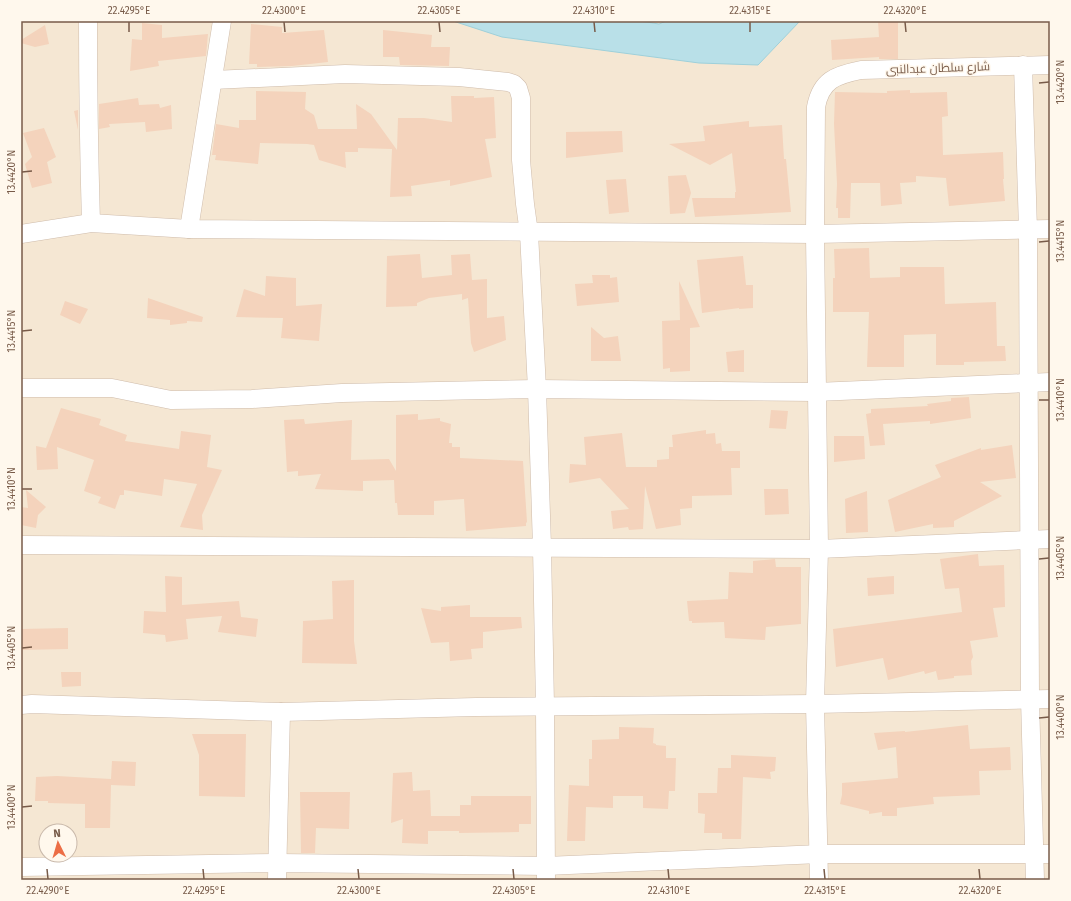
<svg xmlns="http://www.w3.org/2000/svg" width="1071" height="901" font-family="'Fira Sans',Cairo,sans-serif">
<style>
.residential{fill:#f5e7d3;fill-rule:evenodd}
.water{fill:#b9e0e8;stroke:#9ed0da}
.building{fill:#f4d3bc}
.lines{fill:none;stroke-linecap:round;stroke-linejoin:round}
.street-casing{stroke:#cfbcab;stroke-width:19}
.street{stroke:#fff;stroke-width:18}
.ticks{fill:none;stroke:#785b49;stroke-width:1.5}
.labels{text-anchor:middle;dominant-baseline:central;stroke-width:3;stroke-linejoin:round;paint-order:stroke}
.street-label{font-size:12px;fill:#785b49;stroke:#fff8ed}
.neatline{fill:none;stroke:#785b49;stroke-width:1.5}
.ticks-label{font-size:10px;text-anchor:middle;fill:#785b49}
</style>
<rect width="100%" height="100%" fill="#fdf4e5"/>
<path class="residential" d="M21,21H1050V880H21ZM46,831H70V855H46Z"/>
<path class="water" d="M453,21H640L659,24L666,21H800L758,65L699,63L502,37Z"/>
<g class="building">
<path d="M878,21H898V59H879V57L832,60L831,40L879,37Z"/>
<path d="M142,23L162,25V38L208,34L206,56L158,61L159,66L130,71L132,39L142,40Z"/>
<path d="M251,24L282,27V33L324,30L328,62L292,66L257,67V64H249Z"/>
<path d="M45,25L49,44L35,47L21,43V40Z"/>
<path d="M383,30L432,35L431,47H450L449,66L400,65L399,57H383Z"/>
<path d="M910,90V93L947,92L948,116L942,117L943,155L1003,152L1004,179H1003L1005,201L949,206L946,178L916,176V182L900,183L902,204L881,206L880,183H851L850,218H838V208H836L837,184L834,124L835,92L887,93V91Z"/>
<path d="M256,91L306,92L305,109L314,115L318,129H357L356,104L371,114L397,150L398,118H424L452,122L451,96H474V98L494,97L496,138L485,139L492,177L450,186V180L411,186L412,196L390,197L392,149L358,148V152H345L346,168L319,160L314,145L307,144L260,143L258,164L215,160L216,155H212L216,124L239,128V120H256Z"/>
<path d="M138,98L139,105L159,104L160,108L171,105L172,129L146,132L145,122L109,124L110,127L99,129V104Z"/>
<path d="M78,110V130L74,111Z"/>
<path d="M749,121V127L782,125L784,159H786L791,212L695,217L692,198H735V192H736L732,153L710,165L669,144L705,141L703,126Z"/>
<path d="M44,128L56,157L47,162L52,183L32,188L25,164L32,157L23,133Z"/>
<path d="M622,131L623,152L566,158V132Z"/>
<path d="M686,175L691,193L685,213L670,214L668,176Z"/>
<path d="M626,179L629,212L609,214L606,180Z"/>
<path d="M869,248L870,278L900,277V267H944L945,304L996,302L997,346H1005L1006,361L964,362V365H936V334L904,335V367H867L869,312H833V278H835L834,249Z"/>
<path d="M420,254L422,278L452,275L451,255L470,254L472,280L487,279V318L504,316L506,340L474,352L471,343L468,298L462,300V294L429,298L417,303V306L386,307L387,256Z"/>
<path d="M743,256L746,285H753V308L739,309V308L702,313L697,260Z"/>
<path d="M592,275H610V278L617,277L619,302L577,306L575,284L593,283Z"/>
<path d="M266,276L296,278V306L322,304L319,341L281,338L283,318L236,317L244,289L265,296Z"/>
<path d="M679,281L700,327L690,328V371L670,372V368L663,369L662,321L680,320Z"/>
<path d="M148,298L203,317L202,322L187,321V323L170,325V320L147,318Z"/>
<path d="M65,301L88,309L80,324L60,315Z"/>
<path d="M591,327L604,338L618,336L621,361H591Z"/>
<path d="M744,350V372H728L726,352Z"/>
<path d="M969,397L971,418L930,424V421L883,424L885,445L870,446L866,414L871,413V409L928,406L927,404L951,401V398Z"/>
<path d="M61,408L101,419L99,425L127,435L125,441L179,449L181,431L211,435L207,467L222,470L202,515L203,530L180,527L197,484L164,479L162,496L124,490V495H120L115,509L98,503L101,497L84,491L94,460L57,447L58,469L37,470L36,446L46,448Z"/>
<path d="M771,410L788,411L786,429L769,428Z"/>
<path d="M418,414V420L440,418V421L451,424L449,443H452V447H460V458L523,461L527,522L526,523V526L466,531L464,499L434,501V515H398L397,503H395L394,480L363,481V491L315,489L321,474L298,476V471L287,472L284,420L304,419L305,424L352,420L351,460L389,459L396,471V415Z"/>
<path d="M706,430V434L715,433L716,444L721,443L722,451H740V468H731L732,495L692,496V508L680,509L681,525L656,529L645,486L643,529L629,530L628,527L613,529L611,511L629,509L600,478L569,483L570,464L586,465L584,437L622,433L626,467H657V460L669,459V447H673L672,435Z"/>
<path d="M834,436H864L865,459L834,462Z"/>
<path d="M1012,445L1016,478L980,482L1002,496L954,521V527L933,528V524L895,532L888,500L941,477L935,465L981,448V450Z"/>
<path d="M764,489H788L789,514L765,515Z"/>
<path d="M26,490L46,507L38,515L36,528L21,525V507L28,508Z"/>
<path d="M867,491L868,532L846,533L845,499Z"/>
<path d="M978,554L979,566L1004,565L1005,607L993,608L998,637L970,641L973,657L971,661L972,675L954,676V678L938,680L936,671L925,674L924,671L888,680L883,658L836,667L833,629L962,612L959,588L945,589L940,559Z"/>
<path d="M775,559L776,567H801V624L766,627L765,640L725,638L724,622L692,623V621H689L687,601L728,599L729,572L753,573V561Z"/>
<path d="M165,576L182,577V605L239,601L241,617L258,619L256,637L218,632L222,616L186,619L188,639L166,642L165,635L143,633L144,611L166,612Z"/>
<path d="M894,576V594L868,596L867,578Z"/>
<path d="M354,580V641L357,664L302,663L303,621L333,619L332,581Z"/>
<path d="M470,605V617H521L522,628L483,632V648L471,649L472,659L450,661L449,642L431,643L421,608L441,611V607Z"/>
<path d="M68,628V649L21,650V629Z"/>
<path d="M61,672H81V686L62,687Z"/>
<path d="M968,725L970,749L1010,747L1011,770L979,771L980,795L933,797L934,804L897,808V816H882V812L869,814V811L840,804L842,795V783L898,778L896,747L878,750L874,733L905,731V732Z"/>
<path d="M619,727L654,728L653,743L656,744V745L666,746V758H676L675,791H669L668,809L643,808V796H613V808L586,807L585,841H567L569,785L589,786V759H592V740L619,739Z"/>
<path d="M192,734H246L245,797L199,796V755Z"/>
<path d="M731,755L776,757L775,771L770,772L771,779L743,777L741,839H722V833H704L705,814L698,813V793H717L718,768H731Z"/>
<path d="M112,761L136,762L135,786L111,785L110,828H85V804L48,803V801H35L36,777L57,776L111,779Z"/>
<path d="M412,772L413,791L430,790L431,816H460V805H471V796H531V824H519V832L459,833V831H428V844L402,843L403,819L391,823L393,773Z"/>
<path d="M300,792H350L349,829L316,828L315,853H301Z"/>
</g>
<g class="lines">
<defs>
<g id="street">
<path d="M88,21C88,88 89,155 91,223"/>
<path d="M1023,65L1028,230L1030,699L1035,880"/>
<path d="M213,80L345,74L459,77L508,82L514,84L518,88L521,98V160L525,204L529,233L537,389L542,547L545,706L546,880"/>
<path d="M189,229L222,21"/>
<path d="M21,234L91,223L189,229L815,234L1050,229"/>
<path d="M21,388H112L171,400L252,399L342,393L537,389L816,392L1050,382"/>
<path d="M21,545L819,549L1050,539"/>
<path d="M21,705L32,704L281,712L476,707L815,704L1050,699"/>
<path d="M21,867L277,863L546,866L820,854H1050"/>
<path d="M277,880L281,712"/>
<path d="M819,880L815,704L819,549L815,234L816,107C821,80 836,75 861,70L1050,65"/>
</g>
</defs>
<use href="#street" class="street-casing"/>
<use href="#street" class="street"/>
</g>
<path class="ticks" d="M129,22V32M284,22L285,32M439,22L440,32M594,22L595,32M750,22V32M905,22L906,32M1039,83L1049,82M22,172L32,171M1039,242L1049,241M22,331L32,330M1039,400H1049M22,489H32M1039,559L1049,558M22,648L32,647M1039,718L1049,717M22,807L32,806M47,869L48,879M203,869L204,879M358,869L359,879M513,869L514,879M668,869L669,879M824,869L825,879M979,869L980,879"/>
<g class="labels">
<g class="street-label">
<text transform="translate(938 68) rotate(-2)">شارع سلطان عبدالنبى</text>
</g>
</g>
<rect width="1071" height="901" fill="none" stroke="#fff8ed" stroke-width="44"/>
<g transform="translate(58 843) rotate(355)"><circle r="19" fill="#fff8ed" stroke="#c9b9ab"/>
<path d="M0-3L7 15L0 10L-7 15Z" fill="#ec6e46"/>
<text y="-6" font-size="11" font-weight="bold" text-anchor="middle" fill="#785b49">N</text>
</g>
<rect x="22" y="22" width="1027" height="857" class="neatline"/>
<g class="ticks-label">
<text x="129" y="14">22.4295°E</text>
<text x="284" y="14">22.4300°E</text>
<text x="439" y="14">22.4305°E</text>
<text x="594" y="14">22.4310°E</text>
<text x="750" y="14">22.4315°E</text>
<text x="905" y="14">22.4320°E</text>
<text transform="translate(1060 82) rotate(-90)" y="4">13.4420°N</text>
<text transform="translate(11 172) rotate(-90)" y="4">13.4420°N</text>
<text transform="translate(1060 241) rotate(-90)" y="4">13.4415°N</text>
<text transform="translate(11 331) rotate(-90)" y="4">13.4415°N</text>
<text transform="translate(1060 400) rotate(-90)" y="4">13.4410°N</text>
<text transform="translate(11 489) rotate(-90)" y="4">13.4410°N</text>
<text transform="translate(1060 558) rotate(-90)" y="4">13.4405°N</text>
<text transform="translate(11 648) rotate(-90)" y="4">13.4405°N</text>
<text transform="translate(1060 717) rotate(-90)" y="4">13.4400°N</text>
<text transform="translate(11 807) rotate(-90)" y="4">13.4400°N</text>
<text x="48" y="894">22.4290°E</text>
<text x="204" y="894">22.4295°E</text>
<text x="359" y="894">22.4300°E</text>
<text x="514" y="894">22.4305°E</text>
<text x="669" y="894">22.4310°E</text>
<text x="825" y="894">22.4315°E</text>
<text x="980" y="894">22.4320°E</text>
</g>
</svg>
